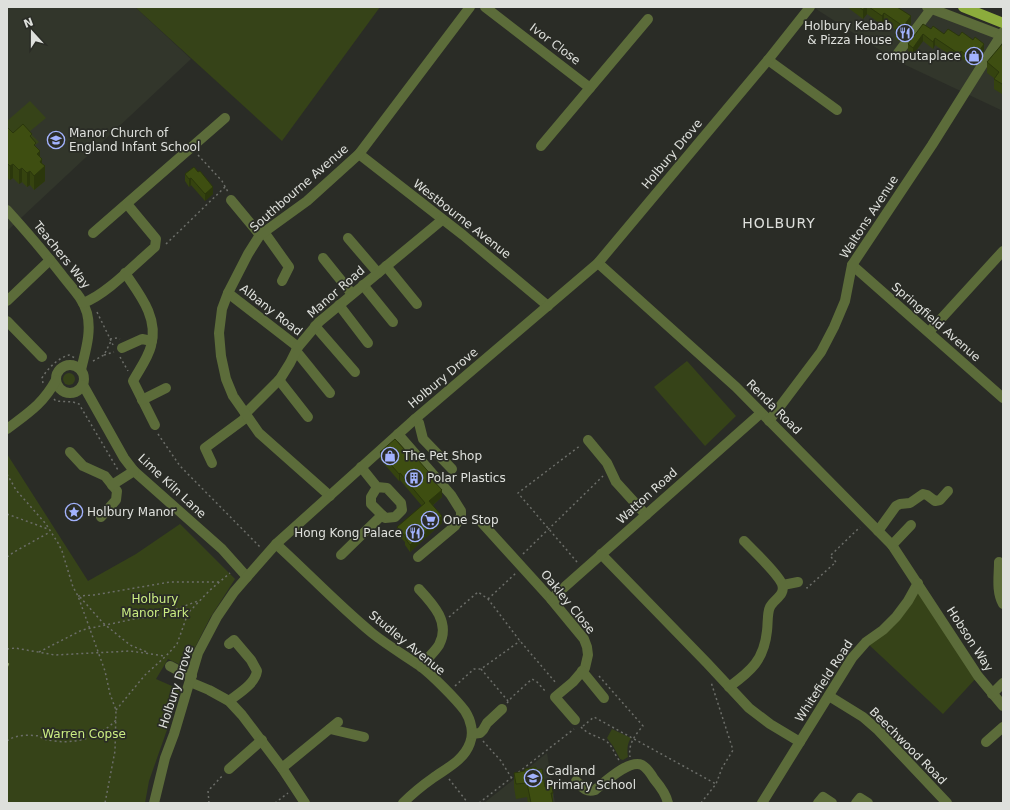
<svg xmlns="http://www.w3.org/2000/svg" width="1010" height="810" font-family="'DejaVu Sans',sans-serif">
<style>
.built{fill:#32362b}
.green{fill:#364318}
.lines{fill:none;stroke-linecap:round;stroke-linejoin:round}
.stream{stroke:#809057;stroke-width:2.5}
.path{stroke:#6c6e69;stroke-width:1.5;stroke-dasharray:2 3;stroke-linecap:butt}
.minor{stroke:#5c6c3a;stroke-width:10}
.major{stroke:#8cac3c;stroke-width:10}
.wall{fill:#35430f}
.shaded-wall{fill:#2b370c}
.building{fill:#3e4e11;stroke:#2b370c}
.labels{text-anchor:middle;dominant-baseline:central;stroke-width:3.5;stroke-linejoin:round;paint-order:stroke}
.poi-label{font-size:12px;fill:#dee0dc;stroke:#2a2c26;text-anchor:start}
.street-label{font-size:12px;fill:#dee0dc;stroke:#2a2c26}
.park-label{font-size:12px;fill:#caec82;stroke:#2a2c26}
.quarter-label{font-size:14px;letter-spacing:1px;fill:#dee0dc;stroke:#2a2c26}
</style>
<rect width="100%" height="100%" fill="#2a2c26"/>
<g class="built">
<path d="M7,7H135L191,59L7,231Z"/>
<path d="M813,7H918L1003,39V111L897,61Z"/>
<path d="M547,753L555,803H484Z"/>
</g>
<g class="green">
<path d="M135,7H380L282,141Z"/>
<path d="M30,101L46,118L29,132L39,142L32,148L7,141V121Z"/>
<path d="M687,361L736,416L705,446L654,387Z"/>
<circle cx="69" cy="379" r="6"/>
<path d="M7,454L88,581L136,554L180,524L235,579L210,618L185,667L168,659L156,679L181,690L149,781L145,803H7Z"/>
<path d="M918,583L978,676L943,714L866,642L883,630Z"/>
<path d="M612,729L631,738C627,744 627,750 628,757L623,760L620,759L613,746L607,738Z"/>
</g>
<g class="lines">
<path class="stream" d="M7,666L8,664"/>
<g class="path">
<path d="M198,155L222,181L228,192"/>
<path d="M166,244L226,186"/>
<path d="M97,312L113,345"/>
<path d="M110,339L117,338L120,339"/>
<path d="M104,355L114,352"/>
<path d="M120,357L128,371"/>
<path d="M93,361L104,355L111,341"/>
<path d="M43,383L42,378C48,368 58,358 69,355L75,358"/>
<path d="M54,399L56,401L73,402L79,404L118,470"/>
<path d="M158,434L180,466L261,548"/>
<path d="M7,474L16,490L46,524L58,543L62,551L73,587L78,596L105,671L110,694L116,710L115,751L105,803"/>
<path d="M7,514L48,529"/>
<path d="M523,554L603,476"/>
<path d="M7,557L14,552L50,532"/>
<path d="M577,562L518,493L581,445"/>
<path d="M807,587V588L836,562L830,556L860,527"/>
<path d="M78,596L94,595L170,582H219"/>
<path d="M80,597L103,623L130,645L149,653"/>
<path d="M488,599L516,573"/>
<path d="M449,617L478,592L488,599L520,641L556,683"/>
<path d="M7,649L15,648L55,655L130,651L165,656"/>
<path d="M39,652L82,630L134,619L160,615L198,601"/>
<path d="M481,669L508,701"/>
<path d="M599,676L643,726C635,735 628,744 630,757"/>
<path d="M455,686L474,669H481L520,641"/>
<path d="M507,703L512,697L532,679L537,682L546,692"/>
<path d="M116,710L145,675L166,656L177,644L188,613L210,590L230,573"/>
<path d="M583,726L594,717L716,784"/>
<path d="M581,727C588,735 598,736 606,741C613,746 614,754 619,760"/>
<path d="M7,741C16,734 29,735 40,736C43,740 48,740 54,741C77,744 100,737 116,720"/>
<path d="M483,741L501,761L511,777"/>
<path d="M449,779L468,803"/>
<path d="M209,803L208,791L223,775"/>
<path d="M275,803L288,793"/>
<path d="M479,803L574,729"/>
<path d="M701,803L716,784L722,768L733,750L711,682"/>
</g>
<g class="minor">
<path d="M485,7L590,88"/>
<path d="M927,7L1003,36"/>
<path d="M898,53L931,9"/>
<path d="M768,60L837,110"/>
<path d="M541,146L648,19"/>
<path d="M359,154L463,235L548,306"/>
<path d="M231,200L260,235"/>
<path d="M7,210C26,231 45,253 62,275C71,287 83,298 87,313C92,332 85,352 81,370"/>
<path d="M264,232L289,267L282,281"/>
<path d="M93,233L225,118"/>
<path d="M348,238L378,273"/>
<path d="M323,258L352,294"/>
<path d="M598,263L736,387L892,545L978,676L1003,706"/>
<path d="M852,265L1003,398"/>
<path d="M386,266L417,304"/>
<path d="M125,273C140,295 159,318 151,346C148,358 139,370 133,381L155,425"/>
<path d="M363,285L393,322"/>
<path d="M228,293L298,347"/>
<path d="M7,301L50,260"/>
<path d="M83,303C106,295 136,263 155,247L156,239L127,204"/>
<path d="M339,305L368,343"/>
<path d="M7,321L42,357"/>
<path d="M315,326L355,372"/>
<path d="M929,332L1003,251"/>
<path d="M122,348L142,339L152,341"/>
<path d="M296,351L330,393"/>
<circle cx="70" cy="379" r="14"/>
<path d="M279,380L308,417"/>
<path d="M83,385L124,458L134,471L222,549L247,577"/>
<path d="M142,400L166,388"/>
<path d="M245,414L280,379L290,363L298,347L319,322L442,220"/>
<path d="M415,419L419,423L423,439L452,469"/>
<path d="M769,421L821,352L834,327L845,301L852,265L932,145L1003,32"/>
<path d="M7,429C28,413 43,404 56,380"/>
<path d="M398,434L451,495L461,511V516L455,526L418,557"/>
<path d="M588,440L607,463L616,482L646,515"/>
<path d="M70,452L83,466L105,476L117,491L116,500L101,517"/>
<path d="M212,463L205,448L247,417"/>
<path d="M361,467L377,487L387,488L401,503L402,510L395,517L385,518L371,504V497L377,487"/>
<path d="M112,485L134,471"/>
<path d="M330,496L259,433L233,396L226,379L221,356L219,333L222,309L228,293L248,254L260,235L307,201L359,154L470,7"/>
<path d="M482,523L551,599L584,639L587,647L588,655L585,668L573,682L555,697L575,720"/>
<path d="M878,531L896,506L900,504L910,503L923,494L927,495L935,501L940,500L948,491"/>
<path d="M276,544C308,573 338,605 372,633C387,645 404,655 420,666C431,674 456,699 465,711C471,720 474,733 470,743C464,760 447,768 433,778C423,785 412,794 403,803"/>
<path d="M892,545L911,525"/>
<path d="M601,554L707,663L749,708L770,724L800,742"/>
<path d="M341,555L382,515"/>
<path d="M999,562C999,576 996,591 1003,604"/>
<path d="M783,585L798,582"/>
<path d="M419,589C433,604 451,623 439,645C434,653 426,659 421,667"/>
<path d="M551,599L761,413"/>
<path d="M229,644L234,640L251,660L257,671C255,684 239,693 229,701"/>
<path d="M170,666L183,673L192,676"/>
<path d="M582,671L604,698"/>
<path d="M190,682L209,690L229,701L242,715L282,768L305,803"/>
<path d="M729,687C751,671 764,660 767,631C768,624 767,613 770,607C774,599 786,595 782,584C778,574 753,550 744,541"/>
<path d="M992,694L1003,683"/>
<path d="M829,696L863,717L878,730L947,803"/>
<path d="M330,729L364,737"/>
<path d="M472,734L480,733L483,730L487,723L502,709"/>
<path d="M986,742L1003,727"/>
<path d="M282,768L338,722"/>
<path d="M229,769L262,740"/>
<path d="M576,781C582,787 586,793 595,790C605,782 629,759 642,765C647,768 651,774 654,779C660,786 666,794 668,803"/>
<path d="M154,803L165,758L174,734L198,653L217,617L234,592L247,577L276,544L415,419L598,263L768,60L810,7"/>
<path d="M762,803L852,658L866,642L883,630L896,617L908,601L918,583"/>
<path d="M818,803L823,797L832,803"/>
<path d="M856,803L860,798L868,803"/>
</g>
<path class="major" d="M963,7L1003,23"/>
</g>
<g class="wall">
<path d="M847,7H897L911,25L899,41L895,39L896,30L884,22L882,25L867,14L863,19Z"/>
<path d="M931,29L944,34L959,36L984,51L973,67L961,58L959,61L935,45L933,49L923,41L913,55L908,51V44Z"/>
<path d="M1003,44V93L1002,94L994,89V78L987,73V62Z"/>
<path d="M7,127L13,133L32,139L42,164L45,181L34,190L30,185L27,187L22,182L19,184L13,178L10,180L7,178Z"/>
<path d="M194,167L213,194L205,201L191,185L189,187L185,181V174Z"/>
<path d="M380,452L416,462L434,480L442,497L433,505L442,523L410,552L405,545V542L397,534V527L422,506L400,480L399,481L380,459Z"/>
<path d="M536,770L545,787L553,793V803H528L527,797L516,799L514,787V773Z"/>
</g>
<g class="shaded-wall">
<path d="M865,7H867V14L863,19V10Z"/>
<path d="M884,13V22L882,25V16Z"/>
<path d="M911,16V25L899,41V32Z"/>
<path d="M923,34V41L913,55V48Z"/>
<path d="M935,38V45L933,49V42Z"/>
<path d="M984,44V51L973,67V60Z"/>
<path d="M961,51V58L959,61V54Z"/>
<path d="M1003,83V93L1002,94V84Z"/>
<path d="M40,151V165L37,154Z"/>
<path d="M42,159V169L45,166V181L34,190V176L40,162Z"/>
<path d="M13,164V178L10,180V166Z"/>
<path d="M22,168V182L19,184V170Z"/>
<path d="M30,171V185L27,187V173Z"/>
<path d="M191,178V185L189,187V179Z"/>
<path d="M213,187V194L205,201V194Z"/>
<path d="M400,473V480L399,481V474Z"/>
<path d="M442,490V497L429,508V501Z"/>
<path d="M442,516V523L410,552V545Z"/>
</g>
<g class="building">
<path d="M859,7H865L863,10Z"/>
<path d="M869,7H897L911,16L899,32L895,30L900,24L884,13L882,16Z"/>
<path d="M923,24L931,29L933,26L944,34L948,29L959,36L962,32L973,40L975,37L984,44L973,60L961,51L959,54L935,38L933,42L923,34L913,48L908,44Z"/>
<path d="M1003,43V83L1002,84L994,79L999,72L987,62Z"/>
<path d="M23,124L32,134L30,136L36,143L34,145L40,151L37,154L42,159L40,162L45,166L34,176L30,171L27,173L22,168L19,170L13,164L10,166L7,163V127L13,133Z"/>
<path d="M194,167L198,172L200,171L213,187L205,194L191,178L189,179L185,174Z"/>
<path d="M395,439L416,462L418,460L434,478L432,479L442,490L429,501L442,516L410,545L405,538L406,537L397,527L425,503L400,473L399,474L380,452Z"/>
<path d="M536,767V770L542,769L545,787L552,786L553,793H551L553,803H531L527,783L516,784L514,773L525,771V769Z"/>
</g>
<defs>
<symbol id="restaurant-ring" viewBox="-11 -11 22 22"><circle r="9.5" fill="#2a2c26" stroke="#a2b2fd" stroke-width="1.5"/><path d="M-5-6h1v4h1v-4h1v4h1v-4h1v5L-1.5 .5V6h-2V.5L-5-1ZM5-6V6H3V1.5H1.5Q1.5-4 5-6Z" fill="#a2b2fd"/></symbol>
<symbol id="shop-ring" viewBox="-11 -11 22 22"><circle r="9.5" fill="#2a2c26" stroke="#a2b2fd" stroke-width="1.5"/><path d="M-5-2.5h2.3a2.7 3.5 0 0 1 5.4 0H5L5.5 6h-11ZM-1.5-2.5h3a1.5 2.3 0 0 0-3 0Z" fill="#a2b2fd"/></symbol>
<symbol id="school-ring" viewBox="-11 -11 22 22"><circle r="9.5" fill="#2a2c26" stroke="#a2b2fd" stroke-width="1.5"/><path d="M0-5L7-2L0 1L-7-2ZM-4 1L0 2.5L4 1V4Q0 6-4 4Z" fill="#a2b2fd"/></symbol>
<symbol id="building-ring" viewBox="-11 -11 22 22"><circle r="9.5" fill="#2a2c26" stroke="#a2b2fd" stroke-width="1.5"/><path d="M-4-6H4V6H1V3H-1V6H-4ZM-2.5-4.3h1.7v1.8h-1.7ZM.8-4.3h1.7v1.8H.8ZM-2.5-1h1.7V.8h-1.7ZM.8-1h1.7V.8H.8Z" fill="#a2b2fd"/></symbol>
<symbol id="sight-ring" viewBox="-11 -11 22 22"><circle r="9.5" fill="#2a2c26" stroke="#a2b2fd" stroke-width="1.5"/><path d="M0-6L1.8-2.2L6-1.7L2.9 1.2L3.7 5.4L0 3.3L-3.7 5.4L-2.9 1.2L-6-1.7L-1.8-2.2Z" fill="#a2b2fd"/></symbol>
<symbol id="supermarket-ring" viewBox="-11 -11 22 22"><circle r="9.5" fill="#2a2c26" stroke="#a2b2fd" stroke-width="1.5"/><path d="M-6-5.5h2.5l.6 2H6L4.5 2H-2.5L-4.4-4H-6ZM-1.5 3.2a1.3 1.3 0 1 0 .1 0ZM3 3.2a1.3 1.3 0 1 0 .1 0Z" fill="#a2b2fd"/></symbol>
</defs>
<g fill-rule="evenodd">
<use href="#restaurant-ring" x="895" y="23" width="20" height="20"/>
<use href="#shop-ring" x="964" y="46" width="20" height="20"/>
<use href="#school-ring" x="46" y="130" width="20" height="20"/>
<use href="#shop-ring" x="380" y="446" width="20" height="20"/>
<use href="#building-ring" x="404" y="468" width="20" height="20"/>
<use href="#sight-ring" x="64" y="502" width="20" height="20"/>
<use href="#supermarket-ring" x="420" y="510" width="20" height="20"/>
<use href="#restaurant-ring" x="405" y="523" width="20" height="20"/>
<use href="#school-ring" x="523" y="768" width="20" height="20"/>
</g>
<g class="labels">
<g class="poi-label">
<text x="892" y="26" text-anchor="end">Holbury Kebab<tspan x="892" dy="14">&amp; Pizza House</tspan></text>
<text x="961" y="56" text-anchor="end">computaplace</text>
<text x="69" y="133">Manor Church of<tspan x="69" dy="14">England Infant School</tspan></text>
<text x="403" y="456">The Pet Shop</text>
<text x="427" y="478">Polar Plastics</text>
<text x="87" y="512">Holbury Manor</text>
<text x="443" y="520">One Stop</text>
<text x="402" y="533" text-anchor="end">Hong Kong Palace</text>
<text x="546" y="771">Cadland<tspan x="546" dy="14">Primary School</tspan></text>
</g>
<g class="street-label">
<text transform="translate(555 44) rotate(37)">Ivor Close</text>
<text transform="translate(672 154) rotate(-50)">Holbury Drove</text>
<text transform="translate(299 188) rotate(-41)">Southbourne Avenue</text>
<text transform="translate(869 217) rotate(-57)">Waltons Avenue</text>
<text transform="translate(462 219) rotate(38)">Westbourne Avenue</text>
<text transform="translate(62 255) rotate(51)">Teachers Way</text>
<text transform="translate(336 292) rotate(-41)">Manor Road</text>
<text transform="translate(271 310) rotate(38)">Albany Road</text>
<text transform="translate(936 322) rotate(41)">Springfield Avenue</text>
<text transform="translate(443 378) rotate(-40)">Holbury Drove</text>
<text transform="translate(774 407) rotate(45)">Renda Road</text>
<text transform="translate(172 486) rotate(43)">Lime Kiln Lane</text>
<text transform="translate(647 496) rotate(-42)">Watton Road</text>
<text transform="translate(568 602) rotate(51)">Oakley Close</text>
<text transform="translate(970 639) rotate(57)">Hobson Way</text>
<text transform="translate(407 643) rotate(39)">Studley Avenue</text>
<text transform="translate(824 681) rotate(-57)">Whitefield Road</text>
<text transform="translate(176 687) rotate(-72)">Holbury Drove</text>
<text transform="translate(908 746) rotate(45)">Beechwood Road</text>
</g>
<g class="park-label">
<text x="155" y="599">Holbury<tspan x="155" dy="14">Manor Park</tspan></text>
<text x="84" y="734">Warren Copse</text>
</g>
<g class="quarter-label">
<text x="779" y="223">HOLBURY</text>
</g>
</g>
<rect width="1010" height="810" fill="none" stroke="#dee0dc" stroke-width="16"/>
<g transform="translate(32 32) rotate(339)" stroke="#2a2c26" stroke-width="3" paint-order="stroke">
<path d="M0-3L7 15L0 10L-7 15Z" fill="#dee0dc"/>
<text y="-6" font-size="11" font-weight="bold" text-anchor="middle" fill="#dee0dc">N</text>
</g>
</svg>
